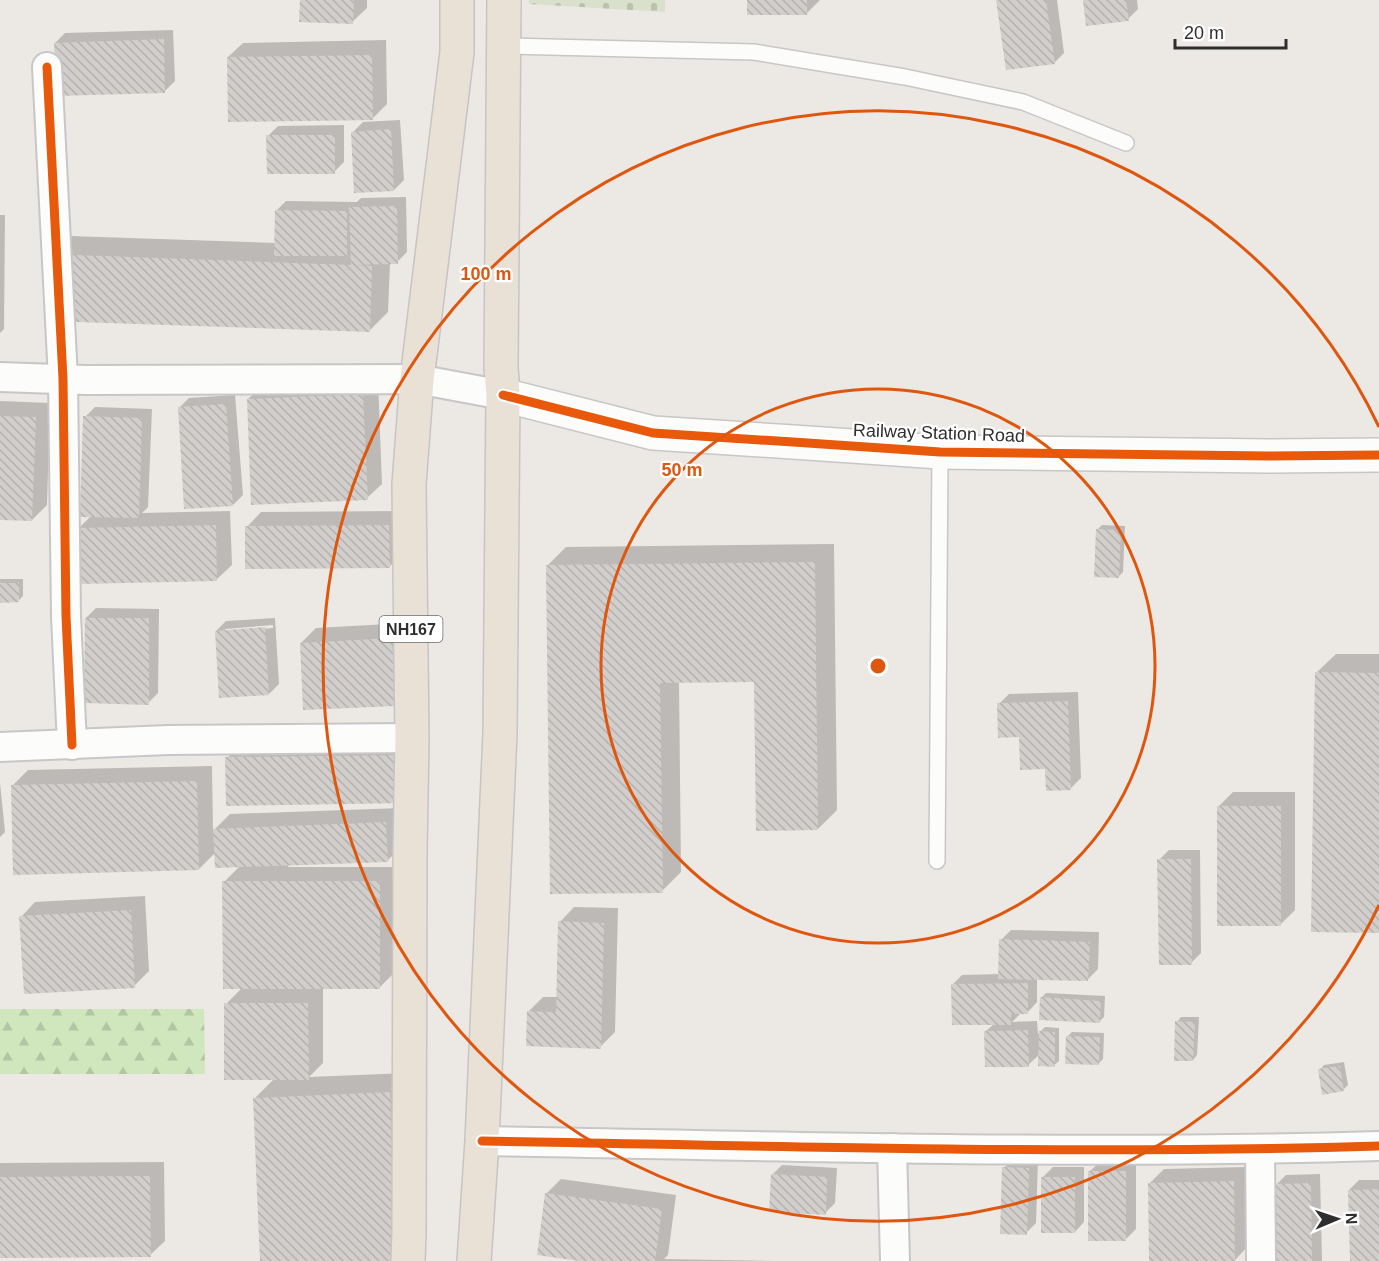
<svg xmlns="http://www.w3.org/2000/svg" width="1379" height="1261" font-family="Arial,sans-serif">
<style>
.forest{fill:url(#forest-firs)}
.cemetery{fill:url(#cemetery-stones)}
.shadow{fill:#0003;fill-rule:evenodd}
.building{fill:url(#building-back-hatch)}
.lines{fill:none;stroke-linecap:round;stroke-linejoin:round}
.service-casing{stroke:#c8c6c7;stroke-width:18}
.minor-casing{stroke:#c8c6c7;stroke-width:32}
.tertiary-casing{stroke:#c8c6c7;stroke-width:36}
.trunk-casing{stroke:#c6c5c4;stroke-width:36}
.service{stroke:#fcfcfb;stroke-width:15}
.minor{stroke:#fcfcfb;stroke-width:28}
.tertiary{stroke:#fcfcfb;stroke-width:33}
.trunk{stroke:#e9e0d6;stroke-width:33}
.cycleway-casing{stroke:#fff;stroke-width:13}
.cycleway{stroke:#e8590c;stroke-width:9}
.ring{fill:none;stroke:#df570e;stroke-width:3}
.labels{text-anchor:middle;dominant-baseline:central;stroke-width:4.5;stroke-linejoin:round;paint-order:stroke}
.shield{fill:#fff;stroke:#6d6d6d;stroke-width:1.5}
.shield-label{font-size:16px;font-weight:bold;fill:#2e2e2e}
.street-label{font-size:18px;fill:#2e2e2e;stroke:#fff}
.centre{fill:#df570e;stroke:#fff;stroke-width:3}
.ring-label{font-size:18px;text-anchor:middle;font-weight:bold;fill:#df570e;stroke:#fff;stroke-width:4.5;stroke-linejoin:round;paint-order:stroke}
</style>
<defs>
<pattern id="forest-firs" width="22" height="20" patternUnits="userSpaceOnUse" patternTransform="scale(1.5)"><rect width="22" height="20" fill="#d0e6bd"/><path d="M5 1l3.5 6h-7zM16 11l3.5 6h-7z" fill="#b3c6a3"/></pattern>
<pattern id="cemetery-stones" width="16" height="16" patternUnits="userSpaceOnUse" patternTransform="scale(1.5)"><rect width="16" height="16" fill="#d9e0cb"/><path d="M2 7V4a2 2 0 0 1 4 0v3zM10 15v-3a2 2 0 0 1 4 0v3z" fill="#bbc0af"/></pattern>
<pattern id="building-back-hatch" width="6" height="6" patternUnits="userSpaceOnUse" patternTransform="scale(1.5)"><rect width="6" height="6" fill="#d1cecb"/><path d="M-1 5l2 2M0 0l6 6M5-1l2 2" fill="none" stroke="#b4b1af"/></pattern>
</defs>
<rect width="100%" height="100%" fill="#ece8e4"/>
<path class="forest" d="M0,1009H204L205,1074H0Z"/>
<path class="cemetery" d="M529,0H665V12L529,4Z"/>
<g class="shadow">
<path d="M302,0H367V8L352,22Z"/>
<path d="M748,0H820L806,14Z"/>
<path d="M998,0H1057L1064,53L1054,63Z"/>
<path d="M1085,0H1137L1138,9L1128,19Z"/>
<path d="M173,30L175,81L165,91L55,43L65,33Z"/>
<path d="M386,40L387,104L372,119L228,57L243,43Z"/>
<path d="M400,120L404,180L394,190L353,132L363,122Z"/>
<path d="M344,125V162L334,172L268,136L278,126Z"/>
<path d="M406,197L407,252L397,262L390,263L388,312L369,331L48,319L70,236L276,243V211L286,201L357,202L361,198Z"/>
<path d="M0,215H5L4,329L0,333Z"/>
<path d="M378,380L382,484L367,498L248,399L263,385Z"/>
<path d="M235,395L243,495L233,505L179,408L189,398Z"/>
<path d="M0,401L50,403L47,505L32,520L0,519Z"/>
<path d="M95,407L152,409L148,507L142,513L230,511L232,565L217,579L78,529L92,515L85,417Z"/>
<path d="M404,511V552L389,567L247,527L261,512Z"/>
<path d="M1102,525L1125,526L1123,572L1119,576L1097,530Z"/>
<path d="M834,544L837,810L818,829L756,681L679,682L681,872L662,891L547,566L566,547Z"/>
<path d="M0,579H23V596L18,601H0Z"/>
<path d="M96,608L159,609L158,693L148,703L86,618Z"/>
<path d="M275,618L279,684L269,694L216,631L226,621ZM273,625V628L225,632V629Z"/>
<path d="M406,623L395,704L301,643L316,628Z"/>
<path d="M1336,654H1379V931L1316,673Z"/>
<path d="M1078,692L1081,778L1071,788L1046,768L1021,736L999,704L1009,694Z"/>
<path d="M422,741L423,787L227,758L242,743Z"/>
<path d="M212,766L213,831L230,814L401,808L402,846L387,861L288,864V867H395L394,973L379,988H323V1063L309,1077L408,1073L416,1261H262L255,1098L275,1078L226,1004L242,988L224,882L240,866L216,852L199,869L13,785L28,770Z"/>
<path d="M0,783L5,832L0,837Z"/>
<path d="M1233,792H1295V910L1280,925L1218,807Z"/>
<path d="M1169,850H1200L1201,953L1191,963L1159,860Z"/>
<path d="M145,896L149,971L134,986L21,917L35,902Z"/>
<path d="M574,907L618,908L615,1032L600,1047L528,1012L543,997H558L560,922Z"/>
<path d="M1011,930L1099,932L1098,969L1088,979L1037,978V1002L1028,1012L1020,1014L1012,1022L1037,1021L1038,1034L1045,1027L1059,1028V1061L1054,1065L1040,1054L1028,1065L985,1032L994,1024L952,985L962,975L1000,974L1001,940Z"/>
<path d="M1046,993L1105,996L1104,1017L1099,1022L1041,998Z"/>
<path d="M1181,1017H1199L1197,1055L1193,1060L1177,1022Z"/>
<path d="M1072,1032L1104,1033L1103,1059L1098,1064L1067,1037Z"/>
<path d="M1344,1062L1348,1085L1343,1090L1320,1070L1324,1065Z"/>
<path d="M1014,1158L1038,1159L1036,1223L1026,1233L1004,1168Z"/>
<path d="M1136,1161V1229L1126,1239L1090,1171L1100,1162Z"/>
<path d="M164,1162L165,1241L150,1255L0,1257V1163Z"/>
<path d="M782,1165L837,1168L835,1203L825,1213L772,1175Z"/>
<path d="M1053,1167H1084V1222L1075,1232L1043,1177Z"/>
<path d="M1248,1167L1249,1245L1235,1260L1151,1261L1149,1184L1164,1169Z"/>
<path d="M1320,1174L1322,1261H1278L1276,1185L1286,1175Z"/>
<path d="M561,1179L676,1195L668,1255L664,1259L777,1261H590L546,1194Z"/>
<path d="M1359,1180H1379V1261H1352L1349,1190Z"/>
</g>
<g class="building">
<path d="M300,0H354L353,24L299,22Z"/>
<rect x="747" y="0" width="60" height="15"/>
<path d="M996,0H1046L1055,64L1006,70Z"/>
<path d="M1083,0H1126L1129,21L1086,26Z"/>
<path d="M164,39L165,93L56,96L54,43Z"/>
<path d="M372,55L373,120L228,122L227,57Z"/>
<path d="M391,129L394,191L354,193L351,132Z"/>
<path d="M266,135H335V174H267Z"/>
<path d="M397,206L398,264L355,265L372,266L370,332L47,321L49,254L351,265L349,207Z"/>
<path d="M275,210L347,211V256H274Z"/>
<path d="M363,394L368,500L251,505L247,399Z"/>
<path d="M226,404L233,506L184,509L178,407Z"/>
<path d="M0,416L36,417L32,521L0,520Z"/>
<path d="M83,416L142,418L139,518L80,517Z"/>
<path d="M216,525L217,581L78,584L77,528Z"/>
<path d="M389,525L390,568L245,569V526Z"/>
<path d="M1096,529L1121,530L1119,578L1094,577Z"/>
<path d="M815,562L818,830L756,831L754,682L660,683L663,893L550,894L546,565Z"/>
<path d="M0,583H19V602L0,603Z"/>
<path d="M85,618H149V705L84,703Z"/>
<path d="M265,627L269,695L219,698L215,631Z"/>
<path d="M392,638L396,706L303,710L300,643Z"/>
<path d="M1315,672L1379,673V933L1311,932Z"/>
<path d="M1068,701L1071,790L1046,791L1045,769L1020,770L1019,737L998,738L997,703Z"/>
<path d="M408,755V803L226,806L225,757Z"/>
<path d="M197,781L199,870L13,875L11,785Z"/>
<rect x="1217" y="806" width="64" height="120"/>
<path d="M386,822L388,862L215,868L213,829Z"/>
<path d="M1157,859H1191L1192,965H1159Z"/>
<path d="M222,881H380V989H223Z"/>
<path d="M131,910L135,988L24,994L19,916Z"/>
<path d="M558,921L604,923L601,1049L526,1046L527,1011L556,1012Z"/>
<path d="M999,939L1090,942L1088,981L998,979Z"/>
<path d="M1028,983V1014H1011V1025H952L951,984Z"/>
<path d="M1040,997L1101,1001L1100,1023L1039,1020Z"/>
<path d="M224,1003H308L309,1080H224Z"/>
<path d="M1175,1021L1195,1022L1193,1061H1174Z"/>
<path d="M1028,1030L1029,1067H985L984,1031Z"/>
<path d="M1039,1031L1055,1032V1067L1038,1066Z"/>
<path d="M1066,1036L1100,1037L1099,1065L1065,1064Z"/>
<path d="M1340,1066L1344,1091L1322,1095L1318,1069Z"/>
<path d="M390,1092L396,1261H260L253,1098Z"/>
<path d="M1002,1167L1029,1168L1027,1235L1000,1234Z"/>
<rect x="1088" y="1171" width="38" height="70"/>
<path d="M771,1174L827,1177L826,1215L769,1212Z"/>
<path d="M150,1176L151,1257L0,1258V1177Z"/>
<rect x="1041" y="1177" width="34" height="56"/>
<path d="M1234,1181L1235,1261H1149L1148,1183Z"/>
<path d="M1311,1183L1312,1261H1276L1274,1184Z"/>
<path d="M1379,1189V1261H1350L1348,1190Z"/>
<path d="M545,1193L662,1209L655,1261H579L537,1255Z"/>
</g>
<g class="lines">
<defs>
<g id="service">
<path d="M504,46L754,52L905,77L1023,102L1126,143"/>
<path d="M937,861L940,452"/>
</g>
<g id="minor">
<path d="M47,67L63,379L66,616L72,745"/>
<path d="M0,377L86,380L417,379L503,395"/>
<path d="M0,747L168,740L412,738"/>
<path d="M482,1141C781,1146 1080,1155 1379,1146"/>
<path d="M892,1148L895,1261"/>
<path d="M1260,1149L1261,1261"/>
</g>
<path id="tertiary" d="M503,395L653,433L793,442L940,452L1269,456L1379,455"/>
<g id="trunk">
<path d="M408,1261L409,1232L410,854L412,738L409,484L417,379L457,52V0"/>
<path d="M474,1261L482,1141L500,733L503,395L501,367L504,0"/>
</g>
</defs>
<use href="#service" class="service-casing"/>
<use href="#minor" class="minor-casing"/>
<use href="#tertiary" class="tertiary-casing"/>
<use href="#trunk" class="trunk-casing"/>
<use href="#service" class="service"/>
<use href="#minor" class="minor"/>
<use href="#tertiary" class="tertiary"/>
<use href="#trunk" class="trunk"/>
<defs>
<g id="cycleway">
<path d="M47,67L63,379L66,616L72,745"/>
<path d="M503,395L653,433L793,442L940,452L1269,456L1379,455"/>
<path d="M482,1141C781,1146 1080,1155 1379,1146"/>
</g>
</defs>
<use href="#cycleway" class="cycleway-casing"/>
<use href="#cycleway" class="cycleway"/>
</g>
<g class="ring">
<circle cx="878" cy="666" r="277"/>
<path d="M1379 905A555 555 0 1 1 1379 427"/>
</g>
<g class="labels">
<rect class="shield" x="379.5" y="616" width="63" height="26" rx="4.5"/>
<g class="shield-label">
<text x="411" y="629">NH167</text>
</g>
<g class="street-label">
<text transform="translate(939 433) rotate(2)">Railway Station Road</text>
</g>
</g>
<circle cx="878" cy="666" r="9" class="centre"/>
<g class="ring-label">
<text x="486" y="280">100 m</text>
<text x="682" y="476">50 m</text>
</g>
<g transform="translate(1337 1219) rotate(88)" stroke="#ffffff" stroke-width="4.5" paint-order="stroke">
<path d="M0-4.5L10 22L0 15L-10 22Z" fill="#2e2e2e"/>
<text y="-9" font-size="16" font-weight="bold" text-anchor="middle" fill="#2e2e2e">N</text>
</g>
<path d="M1175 39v9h111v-9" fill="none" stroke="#2e2e2e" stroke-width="3"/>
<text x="1184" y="39" font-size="18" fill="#2e2e2e" stroke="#ffffff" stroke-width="4.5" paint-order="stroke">20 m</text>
</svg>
